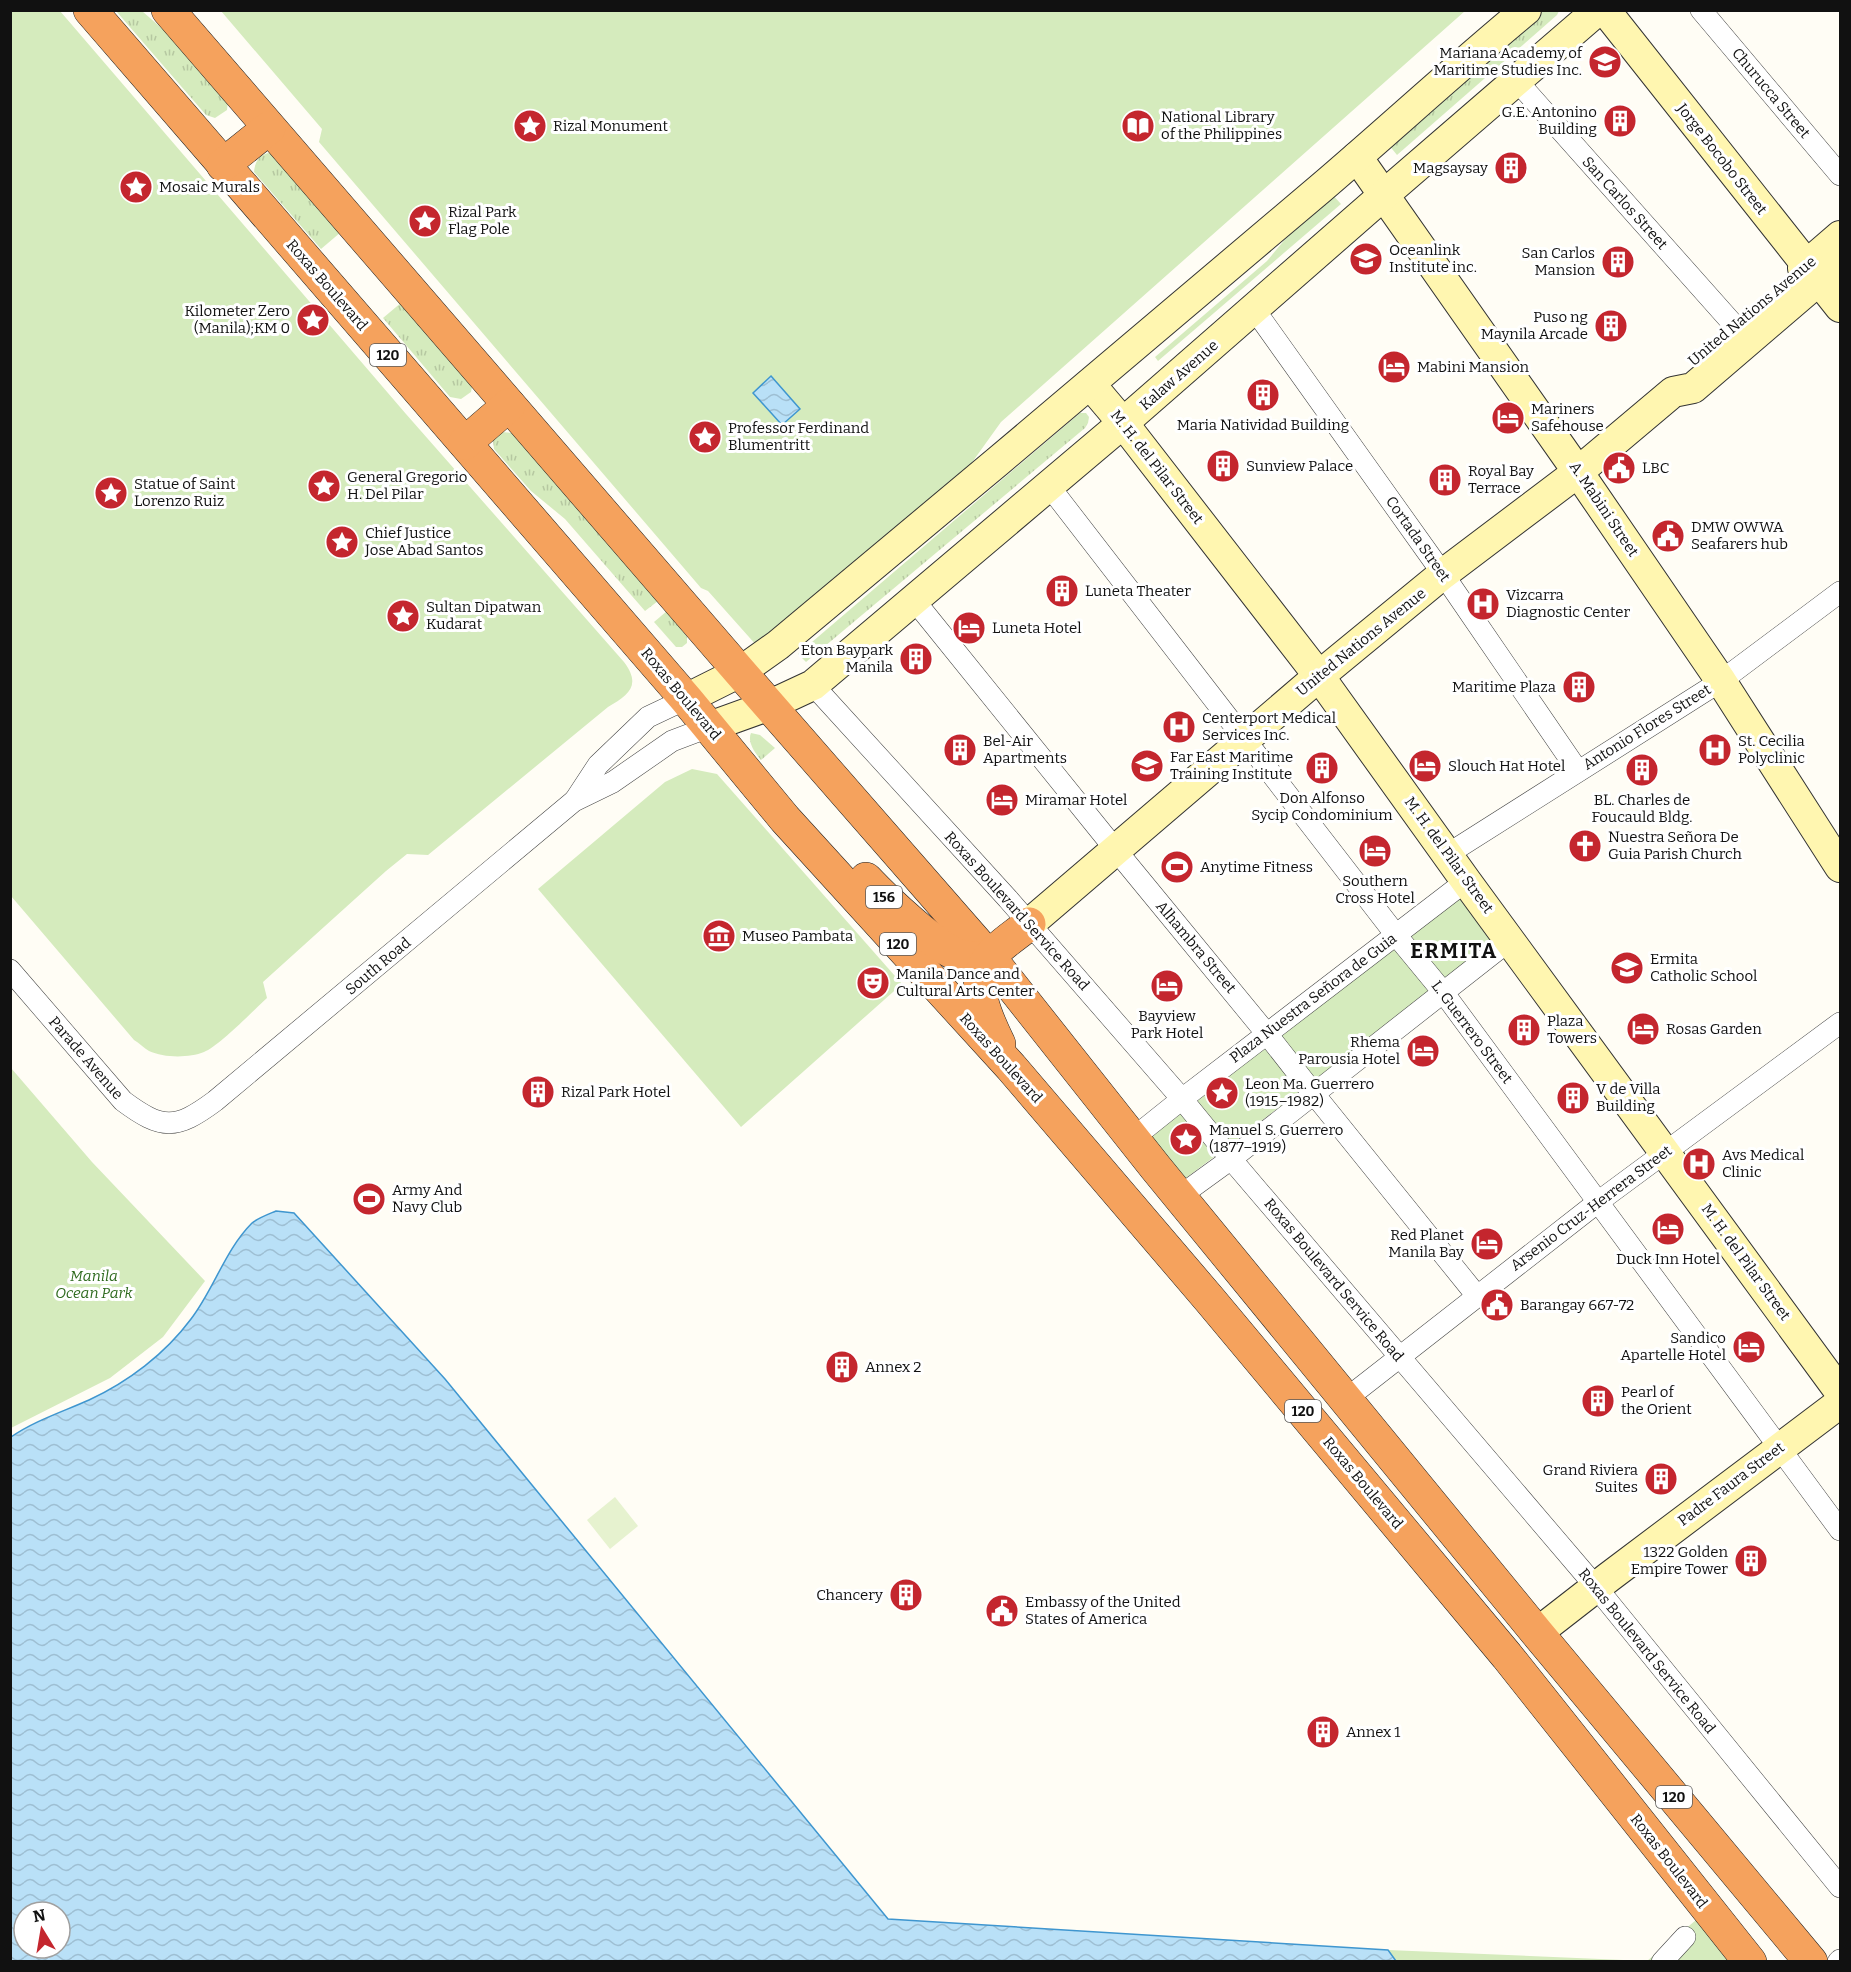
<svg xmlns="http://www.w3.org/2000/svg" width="1851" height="1972" font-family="Bitter,serif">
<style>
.grass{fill:url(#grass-tufts)}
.park{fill:#d5ebbd}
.pitch{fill:#e6f2cf}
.water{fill:url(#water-waves);stroke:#3f96cf;stroke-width:1.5;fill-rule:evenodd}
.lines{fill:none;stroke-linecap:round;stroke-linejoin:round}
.street-casing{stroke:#444;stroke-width:22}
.secondary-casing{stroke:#333;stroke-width:32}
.highway-casing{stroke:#222;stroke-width:34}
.street{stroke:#fff;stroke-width:21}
.secondary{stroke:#fff6b0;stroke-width:30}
.highway{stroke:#f5a25d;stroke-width:33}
.labels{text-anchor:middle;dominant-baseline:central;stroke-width:6;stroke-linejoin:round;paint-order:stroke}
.shield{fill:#fff;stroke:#585858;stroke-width:1.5}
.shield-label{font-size:14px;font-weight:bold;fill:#111}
.poi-label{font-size:15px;fill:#111;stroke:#fff;text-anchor:start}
.street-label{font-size:15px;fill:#111;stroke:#fff}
.park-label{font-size:15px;font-style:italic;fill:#2f6b1f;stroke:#fff}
.district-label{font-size:21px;font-weight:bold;letter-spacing:1.5px;fill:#111;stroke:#fff}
</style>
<defs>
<pattern id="grass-tufts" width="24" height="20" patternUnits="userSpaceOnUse" patternTransform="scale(1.5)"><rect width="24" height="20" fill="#d5ebbd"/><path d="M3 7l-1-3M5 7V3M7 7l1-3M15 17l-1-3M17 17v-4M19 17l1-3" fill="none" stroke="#b6c8a1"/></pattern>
<pattern id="water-waves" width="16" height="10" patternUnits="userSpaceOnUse" patternTransform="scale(1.5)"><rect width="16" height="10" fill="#b9e0f7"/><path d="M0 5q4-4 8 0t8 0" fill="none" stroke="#9ebfd3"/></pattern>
</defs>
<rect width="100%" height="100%" fill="#fffdf5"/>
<g class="grass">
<path d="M116,11H142L174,39L228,101L227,110L215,118L206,115Z"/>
<path d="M1542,11H1559L1557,15L1397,155L1388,144Z"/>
<path d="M268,153L274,155L341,232L321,249L254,172C255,162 258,156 268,153Z"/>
<path d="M1331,193L1341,204L1158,361L1155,357L1267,261L1291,232Z"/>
<path d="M402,302L472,387L471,392L461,399L450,397L383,318Z"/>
<path d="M1080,413H1086L1089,417L1088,423L1085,428L806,662L798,654Z"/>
<path d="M501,432L512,433L658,601L645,611L565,519L531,491L494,449L493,440Z"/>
<path d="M667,611L687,637V643L682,647H676L654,622Z"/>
<path d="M751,733L760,735L775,748L761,760C755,753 747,742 751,733Z"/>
</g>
<g class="park">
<path d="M10,11H60L406,414L624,662C642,686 628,695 608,707L428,855L407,854L386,871L263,982L267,998C253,1011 219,1046 204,1052C189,1058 164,1058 149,1051C144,1048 139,1043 134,1040L11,896Z"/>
<path d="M221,11H1465L1001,422L968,468L757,646L708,591L701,588L319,142L322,129Z"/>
<path d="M692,769L717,774L902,984L741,1127L538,889L665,782Z"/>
<path d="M1475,883L1511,931L1186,1178L1151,1137Z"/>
<path d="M11,1068L92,1162L205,1281L163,1337L110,1378L11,1428Z"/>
<path d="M1696,1920L1728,1961L1396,1962L1388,1950L1647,1961Z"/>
</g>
<path class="pitch" d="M615,1497L638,1526L610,1549L587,1520Z"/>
<g class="water">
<path d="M771,376L800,409L782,425L753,393Z"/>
<path d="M276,1211L294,1213L445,1379L888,1919L1388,1950L1396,1961H11V1437C34,1421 62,1412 89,1400C128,1382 165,1354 191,1319C214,1289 225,1250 252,1223C258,1218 269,1214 276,1211ZM24,1912H60V1948H24Z"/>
</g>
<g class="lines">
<defs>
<g id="street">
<path d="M1701,10L1840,175"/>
<path d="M1517,81L1734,325"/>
<path d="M1254,309L1443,574L1578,771"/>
<path d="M1049,486L1396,935L1443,992L1840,1530"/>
<path d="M914,600L1115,849L1267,1034L1314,1094L1477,1296"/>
<path d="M813,685L1008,899L1182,1099L1231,1159L1596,1587L1840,1887"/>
<path d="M575,800L598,765L648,717L686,699"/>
<path d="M1448,854L1721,681L1840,592"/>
<path d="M10,970L123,1101C162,1130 176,1130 215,1101L574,801L613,782L672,741L709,727"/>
<path d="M1132,1139L1182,1099L1466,881"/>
<path d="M1180,1196L1231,1159L1510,940"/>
<path d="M1346,1399L1598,1202L1840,1023"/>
<path d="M1662,1962L1685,1937"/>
<path d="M1838,1962L1840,1960"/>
</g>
<g id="secondary">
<path d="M1605,10L1840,307"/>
<path d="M1357,157L1578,472L1721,681L1840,867"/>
<path d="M1803,268L1840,236"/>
<path d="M1090,384L1123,423L1319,676L1466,881L1840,1392"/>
<path d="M686,699L740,672L778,645C960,494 1141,341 1321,188C1390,129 1456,68 1526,10"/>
<path d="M709,727L770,705L813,685L1123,423L1385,194L1598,10"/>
<path d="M1029,924L1319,676L1443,574L1578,472L1673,392L1693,388L1840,262"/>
<path d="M1537,1633L1609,1577L1840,1403"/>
</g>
<g id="highway">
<path d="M90,10L686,699L785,819L1011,1067L1210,1300L1507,1656L1750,1962"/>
<path d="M168,10L740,672L989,957L1156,1168L1537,1633L1811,1962"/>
<path d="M223,165L269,128"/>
<path d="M465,443L509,405"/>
<path d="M866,879C884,898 938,950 961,956C970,959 980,958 989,957"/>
<path d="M999,1044C987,1019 969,984 989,958C999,945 1016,935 1029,924"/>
</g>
</defs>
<use href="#street" class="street-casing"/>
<use href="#secondary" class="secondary-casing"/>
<use href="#highway" class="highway-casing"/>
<use href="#street" class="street"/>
<use href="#secondary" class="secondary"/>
<use href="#highway" class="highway"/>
</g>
<defs>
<symbol id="school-disc" viewBox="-11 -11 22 22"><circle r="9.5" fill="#c4262e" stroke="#fff"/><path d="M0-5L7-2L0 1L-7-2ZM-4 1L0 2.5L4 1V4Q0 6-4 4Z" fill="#fff"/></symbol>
<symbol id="building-disc" viewBox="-11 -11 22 22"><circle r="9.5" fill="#c4262e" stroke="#fff"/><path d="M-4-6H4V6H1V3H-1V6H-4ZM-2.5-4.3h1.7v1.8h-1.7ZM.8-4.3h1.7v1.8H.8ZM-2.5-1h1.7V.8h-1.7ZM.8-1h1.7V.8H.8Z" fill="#fff"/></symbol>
<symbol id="sight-disc" viewBox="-11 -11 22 22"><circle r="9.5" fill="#c4262e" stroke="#fff"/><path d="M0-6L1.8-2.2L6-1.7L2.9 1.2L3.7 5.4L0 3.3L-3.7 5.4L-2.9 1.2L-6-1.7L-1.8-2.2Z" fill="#fff"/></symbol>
<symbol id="library-disc" viewBox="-11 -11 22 22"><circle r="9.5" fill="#c4262e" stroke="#fff"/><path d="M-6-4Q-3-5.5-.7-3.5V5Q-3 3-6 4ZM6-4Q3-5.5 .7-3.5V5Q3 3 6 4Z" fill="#fff"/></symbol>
<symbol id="hotel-disc" viewBox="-11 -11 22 22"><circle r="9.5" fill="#c4262e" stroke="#fff"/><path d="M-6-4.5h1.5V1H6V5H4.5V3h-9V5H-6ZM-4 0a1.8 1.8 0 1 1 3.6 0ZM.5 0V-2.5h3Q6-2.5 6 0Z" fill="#fff"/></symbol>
<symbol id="civic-disc" viewBox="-11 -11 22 22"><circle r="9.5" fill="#c4262e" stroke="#fff"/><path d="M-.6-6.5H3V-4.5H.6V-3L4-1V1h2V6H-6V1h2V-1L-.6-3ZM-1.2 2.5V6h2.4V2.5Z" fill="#fff"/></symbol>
<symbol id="hospital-disc" viewBox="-11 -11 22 22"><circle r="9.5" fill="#c4262e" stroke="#fff"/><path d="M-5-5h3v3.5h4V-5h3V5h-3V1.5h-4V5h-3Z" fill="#fff"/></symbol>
<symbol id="university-disc" viewBox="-11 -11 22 22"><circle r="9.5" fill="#c4262e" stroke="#fff"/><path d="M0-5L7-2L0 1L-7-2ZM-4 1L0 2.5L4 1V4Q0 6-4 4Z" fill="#fff"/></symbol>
<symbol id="church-disc" viewBox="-11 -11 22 22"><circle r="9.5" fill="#c4262e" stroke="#fff"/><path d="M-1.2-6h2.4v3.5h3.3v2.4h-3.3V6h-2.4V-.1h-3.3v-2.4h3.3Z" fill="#fff"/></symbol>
<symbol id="stadium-disc" viewBox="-11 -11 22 22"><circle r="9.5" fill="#c4262e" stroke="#fff"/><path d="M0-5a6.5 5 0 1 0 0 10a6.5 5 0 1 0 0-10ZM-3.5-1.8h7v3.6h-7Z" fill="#fff"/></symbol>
<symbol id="museum-disc" viewBox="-11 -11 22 22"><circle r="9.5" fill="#c4262e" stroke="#fff"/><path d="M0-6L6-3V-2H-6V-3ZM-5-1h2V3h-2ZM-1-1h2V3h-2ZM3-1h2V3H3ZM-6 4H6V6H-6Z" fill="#fff"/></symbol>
<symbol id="theatre-disc" viewBox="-11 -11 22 22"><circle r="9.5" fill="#c4262e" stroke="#fff"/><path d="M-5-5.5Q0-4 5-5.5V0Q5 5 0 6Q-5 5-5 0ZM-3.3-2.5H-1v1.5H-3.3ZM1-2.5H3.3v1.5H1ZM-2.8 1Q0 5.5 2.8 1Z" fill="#fff"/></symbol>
</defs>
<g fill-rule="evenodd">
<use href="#school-disc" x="1586" y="43" width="38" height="38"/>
<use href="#building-disc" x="1601" y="102" width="38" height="38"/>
<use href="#sight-disc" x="511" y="107" width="38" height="38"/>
<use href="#library-disc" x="1119" y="107" width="38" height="38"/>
<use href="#building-disc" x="1492" y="149" width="38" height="38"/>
<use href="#sight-disc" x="117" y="168" width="38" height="38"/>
<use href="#sight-disc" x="406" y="202" width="38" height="38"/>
<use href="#school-disc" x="1347" y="240" width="38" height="38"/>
<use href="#building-disc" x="1599" y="243" width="38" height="38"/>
<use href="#sight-disc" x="294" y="301" width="38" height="38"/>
<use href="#building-disc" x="1592" y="307" width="38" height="38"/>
<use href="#hotel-disc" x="1375" y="348" width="38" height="38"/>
<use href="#building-disc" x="1244" y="376" width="38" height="38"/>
<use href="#hotel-disc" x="1489" y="399" width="38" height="38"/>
<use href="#sight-disc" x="686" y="418" width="38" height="38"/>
<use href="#building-disc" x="1204" y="447" width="38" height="38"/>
<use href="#civic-disc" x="1600" y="449" width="38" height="38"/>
<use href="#building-disc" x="1426" y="461" width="38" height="38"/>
<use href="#sight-disc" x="305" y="467" width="38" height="38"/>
<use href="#sight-disc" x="92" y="474" width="38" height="38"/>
<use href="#civic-disc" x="1649" y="517" width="38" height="38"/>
<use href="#sight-disc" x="323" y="523" width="38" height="38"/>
<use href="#building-disc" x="1043" y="572" width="38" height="38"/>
<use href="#hospital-disc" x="1464" y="585" width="38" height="38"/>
<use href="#sight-disc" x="384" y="597" width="38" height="38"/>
<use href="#hotel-disc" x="950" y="609" width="38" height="38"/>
<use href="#building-disc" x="897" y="640" width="38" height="38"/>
<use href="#building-disc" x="1560" y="668" width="38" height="38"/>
<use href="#hospital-disc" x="1160" y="708" width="38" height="38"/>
<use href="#building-disc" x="941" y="731" width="38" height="38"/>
<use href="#hospital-disc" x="1696" y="731" width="38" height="38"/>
<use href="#university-disc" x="1128" y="747" width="38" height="38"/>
<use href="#hotel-disc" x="1406" y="747" width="38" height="38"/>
<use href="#building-disc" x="1303" y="749" width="38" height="38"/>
<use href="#building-disc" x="1623" y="751" width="38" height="38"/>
<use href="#hotel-disc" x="983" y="781" width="38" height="38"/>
<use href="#church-disc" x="1566" y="827" width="38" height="38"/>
<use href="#hotel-disc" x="1356" y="832" width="38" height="38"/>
<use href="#stadium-disc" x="1158" y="848" width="38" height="38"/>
<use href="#museum-disc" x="700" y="917" width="38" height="38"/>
<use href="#school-disc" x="1608" y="949" width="38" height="38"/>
<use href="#theatre-disc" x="854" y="964" width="38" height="38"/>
<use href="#hotel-disc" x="1148" y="967" width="38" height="38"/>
<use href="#hotel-disc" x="1624" y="1010" width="38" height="38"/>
<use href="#building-disc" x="1505" y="1011" width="38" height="38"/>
<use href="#hotel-disc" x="1404" y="1032" width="38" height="38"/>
<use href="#building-disc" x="519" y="1073" width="38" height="38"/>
<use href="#sight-disc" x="1203" y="1074" width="38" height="38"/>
<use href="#building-disc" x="1554" y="1079" width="38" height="38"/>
<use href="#sight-disc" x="1167" y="1120" width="38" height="38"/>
<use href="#hospital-disc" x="1680" y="1145" width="38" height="38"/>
<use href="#stadium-disc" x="350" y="1180" width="38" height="38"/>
<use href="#hotel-disc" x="1649" y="1210" width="38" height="38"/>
<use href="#hotel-disc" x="1468" y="1225" width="38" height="38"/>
<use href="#civic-disc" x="1478" y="1286" width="38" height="38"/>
<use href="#hotel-disc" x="1730" y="1328" width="38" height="38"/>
<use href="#building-disc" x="823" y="1348" width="38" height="38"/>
<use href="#building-disc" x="1579" y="1382" width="38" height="38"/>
<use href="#building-disc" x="1642" y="1460" width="38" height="38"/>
<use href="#building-disc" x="1732" y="1542" width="38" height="38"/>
<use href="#building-disc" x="887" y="1576" width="38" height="38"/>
<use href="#civic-disc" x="983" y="1592" width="38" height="38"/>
<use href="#building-disc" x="1304" y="1713" width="38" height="38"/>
</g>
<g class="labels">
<g class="shield">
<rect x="370" y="344" width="36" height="22" rx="4.5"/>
<rect x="866" y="886" width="36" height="22" rx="4.5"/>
<rect x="880" y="933" width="36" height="22" rx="4.5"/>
<rect x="1285" y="1400" width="36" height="22" rx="4.5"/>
<rect x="1656" y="1786" width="36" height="22" rx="4.5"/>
</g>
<g class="shield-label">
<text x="388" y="355">120</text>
<text x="884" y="897">156</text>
<text x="898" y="944">120</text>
<text x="1303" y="1411">120</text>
<text x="1674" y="1797">120</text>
</g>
<g class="poi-label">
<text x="1582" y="53" text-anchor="end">Mariana Academy of<tspan x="1582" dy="17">Maritime Studies Inc.</tspan></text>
<text x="1597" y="112" text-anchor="end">G.E. Antonino<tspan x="1597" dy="17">Building</tspan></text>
<text x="1161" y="117">National Library<tspan x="1161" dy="17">of the Philippines</tspan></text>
<text x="553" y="126">Rizal Monument</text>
<text x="1488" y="168" text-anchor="end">Magsaysay</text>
<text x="159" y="187">Mosaic Murals</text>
<text x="448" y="212">Rizal Park<tspan x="448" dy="17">Flag Pole</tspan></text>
<text x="1389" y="250">Oceanlink<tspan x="1389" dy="17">Institute inc.</tspan></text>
<text x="1595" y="253" text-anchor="end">San Carlos<tspan x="1595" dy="17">Mansion</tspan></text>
<text x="290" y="311" text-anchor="end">Kilometer Zero<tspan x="290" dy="17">(Manila);KM 0</tspan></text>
<text x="1588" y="317" text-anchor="end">Puso ng<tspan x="1588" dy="17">Maynila Arcade</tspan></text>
<text x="1417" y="367">Mabini Mansion</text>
<text x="1531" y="409">Mariners<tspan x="1531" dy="17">Safehouse</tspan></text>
<text x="1263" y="425" text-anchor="middle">Maria Natividad Building</text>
<text x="728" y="428">Professor Ferdinand<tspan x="728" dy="17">Blumentritt</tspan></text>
<text x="1246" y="466">Sunview Palace</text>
<text x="1642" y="468">LBC</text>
<text x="1468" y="471">Royal Bay<tspan x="1468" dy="17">Terrace</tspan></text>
<text x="347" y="477">General Gregorio<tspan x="347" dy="17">H. Del Pilar</tspan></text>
<text x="134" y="484">Statue of Saint<tspan x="134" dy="17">Lorenzo Ruiz</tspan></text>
<text x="1691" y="527">DMW OWWA<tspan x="1691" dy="17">Seafarers hub</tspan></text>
<text x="365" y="533">Chief Justice<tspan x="365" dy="17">Jose Abad Santos</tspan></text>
<text x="1085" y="591">Luneta Theater</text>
<text x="1506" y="595">Vizcarra<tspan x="1506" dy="17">Diagnostic Center</tspan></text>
<text x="426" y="607">Sultan Dipatwan<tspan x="426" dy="17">Kudarat</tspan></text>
<text x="992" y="628">Luneta Hotel</text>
<text x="893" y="650" text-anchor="end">Eton Baypark<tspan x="893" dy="17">Manila</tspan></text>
<text x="1556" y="687" text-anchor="end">Maritime Plaza</text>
<text x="1202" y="718">Centerport Medical<tspan x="1202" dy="17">Services Inc.</tspan></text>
<text x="983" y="741">Bel-Air<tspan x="983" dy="17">Apartments</tspan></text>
<text x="1738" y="741">St. Cecilia<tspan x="1738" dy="17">Polyclinic</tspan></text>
<text x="1170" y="757">Far East Maritime<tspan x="1170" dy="17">Training Institute</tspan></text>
<text x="1448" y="766">Slouch Hat Hotel</text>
<text x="1322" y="798" text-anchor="middle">Don Alfonso<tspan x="1322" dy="17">Sycip Condominium</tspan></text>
<text x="1025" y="800">Miramar Hotel</text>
<text x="1642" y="800" text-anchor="middle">BL. Charles de<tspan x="1642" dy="17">Foucauld Bldg.</tspan></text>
<text x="1608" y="837">Nuestra Señora De<tspan x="1608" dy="17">Guia Parish Church</tspan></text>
<text x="1200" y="867">Anytime Fitness</text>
<text x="1375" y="881" text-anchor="middle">Southern<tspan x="1375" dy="17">Cross Hotel</tspan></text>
<text x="742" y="936">Museo Pambata</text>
<text x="1650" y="959">Ermita<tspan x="1650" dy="17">Catholic School</tspan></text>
<text x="896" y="974">Manila Dance and<tspan x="896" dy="17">Cultural Arts Center</tspan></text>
<text x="1167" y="1016" text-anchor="middle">Bayview<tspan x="1167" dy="17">Park Hotel</tspan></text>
<text x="1547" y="1021">Plaza<tspan x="1547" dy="17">Towers</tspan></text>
<text x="1666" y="1029">Rosas Garden</text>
<text x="1400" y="1042" text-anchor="end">Rhema<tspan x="1400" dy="17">Parousia Hotel</tspan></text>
<text x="1245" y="1084">Leon Ma. Guerrero<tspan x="1245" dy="17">(1915–1982)</tspan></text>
<text x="1596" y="1089">V de Villa<tspan x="1596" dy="17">Building</tspan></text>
<text x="561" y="1092">Rizal Park Hotel</text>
<text x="1209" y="1130">Manuel S. Guerrero<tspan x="1209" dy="17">(1877–1919)</tspan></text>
<text x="1722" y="1155">Avs Medical<tspan x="1722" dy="17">Clinic</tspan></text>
<text x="392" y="1190">Army And<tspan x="392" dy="17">Navy Club</tspan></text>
<text x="1464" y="1235" text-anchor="end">Red Planet<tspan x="1464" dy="17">Manila Bay</tspan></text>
<text x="1668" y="1259" text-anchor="middle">Duck Inn Hotel</text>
<text x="1520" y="1305">Barangay 667-72</text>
<text x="1726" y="1338" text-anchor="end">Sandico<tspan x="1726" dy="17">Apartelle Hotel</tspan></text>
<text x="865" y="1367">Annex 2</text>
<text x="1621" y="1392">Pearl of<tspan x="1621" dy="17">the Orient</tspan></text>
<text x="1638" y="1470" text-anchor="end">Grand Riviera<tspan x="1638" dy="17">Suites</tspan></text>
<text x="1728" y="1552" text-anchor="end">1322 Golden<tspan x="1728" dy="17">Empire Tower</tspan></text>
<text x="883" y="1595" text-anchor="end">Chancery</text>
<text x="1025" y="1602">Embassy of the United<tspan x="1025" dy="17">States of America</tspan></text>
<text x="1346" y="1732">Annex 1</text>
</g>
<g class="street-label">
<text transform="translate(1771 93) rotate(50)">Churucca Street</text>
<text transform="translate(1722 159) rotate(52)">Jorge Bocobo Street</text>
<text transform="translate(1625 203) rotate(48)">San Carlos Street</text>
<text transform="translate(327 285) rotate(49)">Roxas Boulevard</text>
<text transform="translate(1752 311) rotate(-40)">United Nations Avenue</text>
<text transform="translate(1179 375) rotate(-41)">Kalaw Avenue</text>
<text transform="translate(1157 467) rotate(52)">M. H. del Pilar Street</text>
<text transform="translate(1604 509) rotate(56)">A. Mabini Street</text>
<text transform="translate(1418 539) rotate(55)">Cortada Street</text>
<text transform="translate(1361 642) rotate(-39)">United Nations Avenue</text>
<text transform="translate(681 694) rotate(50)">Roxas Boulevard</text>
<text transform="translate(1647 727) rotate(-32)">Antonio Flores Street</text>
<text transform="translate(1449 855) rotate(54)">M. H. del Pilar Street</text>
<text transform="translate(1017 911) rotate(48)">Roxas Boulevard Service Road</text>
<text transform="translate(1196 947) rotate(50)">Alhambra Street</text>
<text transform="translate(378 966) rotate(-40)">South Road</text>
<text transform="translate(1313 998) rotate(-37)">Plaza Nuestra Señora de Guia</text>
<text transform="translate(1472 1032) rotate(53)">L. Guerrero Street</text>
<text transform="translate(86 1058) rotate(49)">Parade Avenue</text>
<text transform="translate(1001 1058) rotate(48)">Roxas Boulevard</text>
<text transform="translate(1591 1208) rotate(-37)">Arsenio Cruz-Herrera Street</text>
<text transform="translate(1746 1262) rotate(54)">M. H. del Pilar Street</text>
<text transform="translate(1334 1280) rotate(50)">Roxas Boulevard Service Road</text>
<text transform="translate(1363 1483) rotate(50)">Roxas Boulevard</text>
<text transform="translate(1731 1484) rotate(-37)">Padre Faura Street</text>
<text transform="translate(1647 1651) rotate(51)">Roxas Boulevard Service Road</text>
<text transform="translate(1669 1861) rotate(52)">Roxas Boulevard</text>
</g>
<g class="park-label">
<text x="94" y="1276">Manila<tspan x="94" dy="17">Ocean Park</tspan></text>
</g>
<g class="district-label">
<text x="1454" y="951">ERMITA</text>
</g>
</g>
<rect width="1851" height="1972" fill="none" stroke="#111111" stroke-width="24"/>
<g transform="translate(42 1930) rotate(349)"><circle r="28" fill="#ffffff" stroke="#a0a0a0" stroke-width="1.5"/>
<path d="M0-4.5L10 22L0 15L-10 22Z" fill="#c4262e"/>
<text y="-9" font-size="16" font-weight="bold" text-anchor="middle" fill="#111111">N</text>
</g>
</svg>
